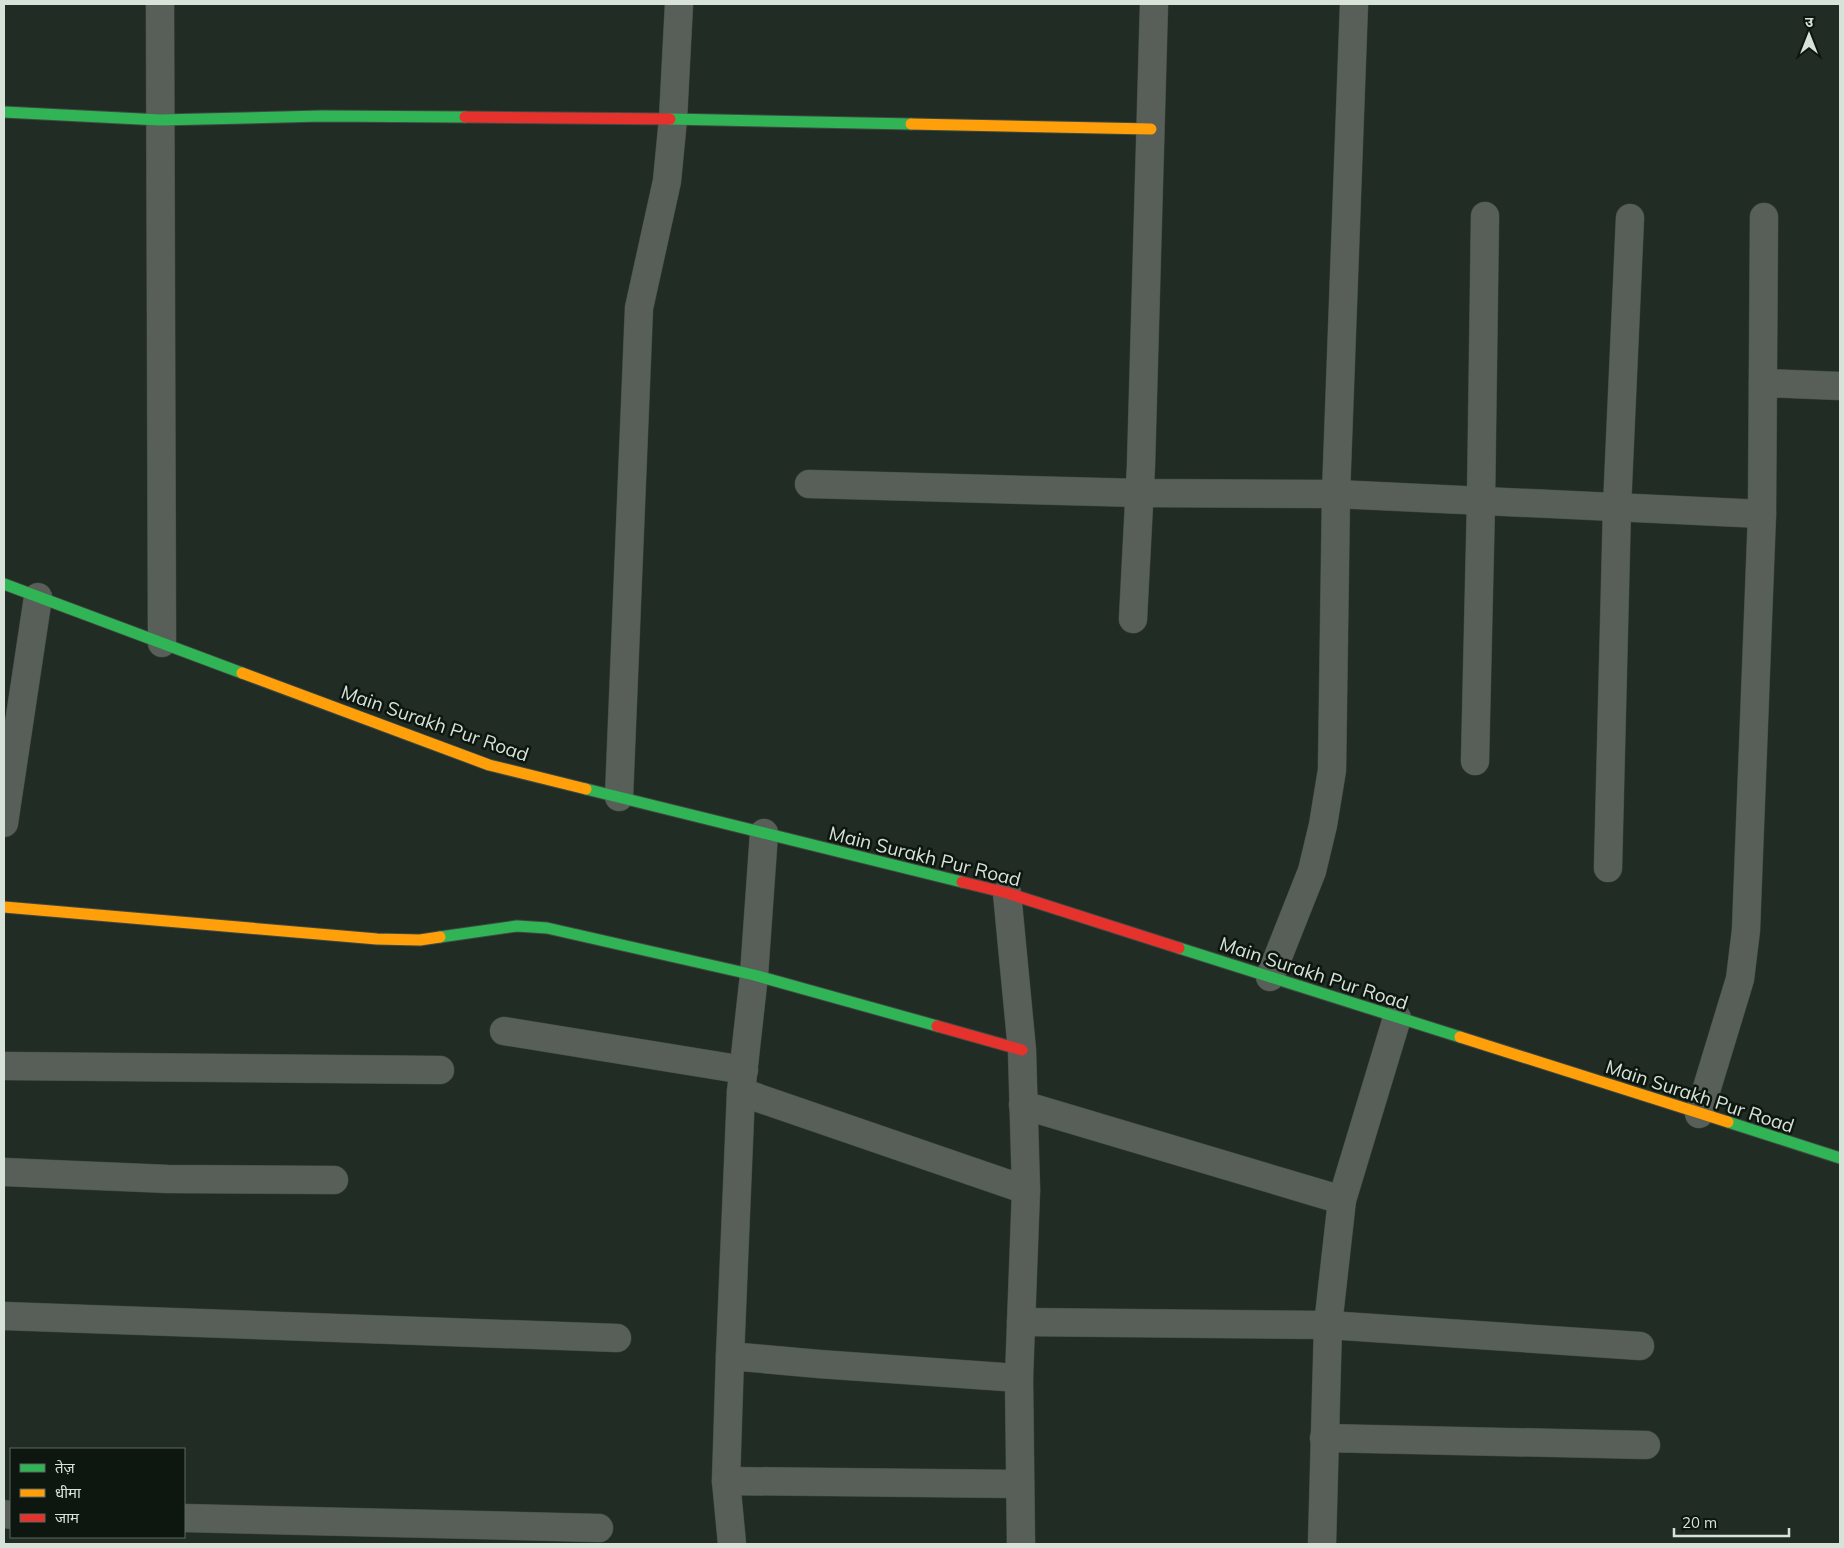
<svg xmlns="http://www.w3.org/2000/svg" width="1844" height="1548" font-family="Mulish,'Noto Sans Devanagari',sans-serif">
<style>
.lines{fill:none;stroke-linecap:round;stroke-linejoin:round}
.street-casing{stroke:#404942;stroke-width:29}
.fast-casing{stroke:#404942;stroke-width:13}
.slow-casing{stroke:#404942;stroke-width:13}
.jam-casing{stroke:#404942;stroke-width:13}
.street{stroke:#585f59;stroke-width:28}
.fast{stroke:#30b455;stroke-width:11}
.slow{stroke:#ff9f0a;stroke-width:11}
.jam{stroke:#e5322d;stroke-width:11}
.labels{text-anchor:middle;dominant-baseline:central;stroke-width:5;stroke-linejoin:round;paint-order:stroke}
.street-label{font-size:19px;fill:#d7e3d9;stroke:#0d160f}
</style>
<rect width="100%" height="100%" fill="#212c24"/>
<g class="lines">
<defs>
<g id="street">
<path d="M160,4L162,643"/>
<path d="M1763,383L1840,386"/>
<path d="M809,484L1139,493L1336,494L1762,514"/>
<path d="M1133,619L1141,465L1154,4"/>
<path d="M1475,761L1481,501L1485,216"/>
<path d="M619,797L639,308L667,181L673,119L679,4"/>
<path d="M4,823L38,597"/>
<path d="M764,833L754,975L741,1092L730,1356L819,1364L1019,1378"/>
<path d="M1608,868L1617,507L1630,218"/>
<path d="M1007,893L1022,1050L1026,1190L1019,1378L1021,1544"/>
<path d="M1270,977L1312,871L1323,825L1332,770L1336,494L1354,4"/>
<path d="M504,1031L744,1070"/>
<path d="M4,1066L440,1070"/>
<path d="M741,1092L1026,1190"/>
<path d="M1023,1105L1342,1200"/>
<path d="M1699,1114L1740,979L1746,930L1762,514L1764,217"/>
<path d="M4,1172L168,1179L334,1180"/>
<path d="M4,1316L617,1338"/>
<path d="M1021,1322L1328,1325L1640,1346"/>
<path d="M730,1356L726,1481L732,1544"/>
<path d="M1324,1438L1646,1445"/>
<path d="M726,1481L1020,1484"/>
<path d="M4,1514L11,1515"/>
<path d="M184,1518L599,1528"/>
<path d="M1322,1544L1328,1325L1342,1200L1397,1018"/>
</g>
<g id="fast">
<path d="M4,112L160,120L322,116L465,117"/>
<path d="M670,119L911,124"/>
<path d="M4,584L242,673"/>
<path d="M586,789L962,882"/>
<path d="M440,937L517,926L547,928L754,975L937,1026"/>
<path d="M1179,948L1460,1037"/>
<path d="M1728,1122L1840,1158"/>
</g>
<g id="slow">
<path d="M911,124L1151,129"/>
<path d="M242,673L489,765L586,789"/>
<path d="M4,907L377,939L420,940L440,937"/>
<path d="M1460,1037L1728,1122"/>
</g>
<g id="jam">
<path d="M465,117L670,119"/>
<path d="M962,882L1007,893L1179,948"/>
<path d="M937,1026L1022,1050"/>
</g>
</defs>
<use href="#street" class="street-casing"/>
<use href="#fast" class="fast-casing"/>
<use href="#slow" class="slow-casing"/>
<use href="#jam" class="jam-casing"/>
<use href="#street" class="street"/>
<use href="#fast" class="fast"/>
<use href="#slow" class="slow"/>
<use href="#jam" class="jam"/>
</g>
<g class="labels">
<g class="street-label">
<text transform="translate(435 723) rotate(19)">Main Surakh Pur Road</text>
<text transform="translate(925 856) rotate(14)">Main Surakh Pur Road</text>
<text transform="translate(1314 973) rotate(18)">Main Surakh Pur Road</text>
<text transform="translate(1700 1096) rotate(18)">Main Surakh Pur Road</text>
</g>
</g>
<rect width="1844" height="1548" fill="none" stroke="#d7e3d9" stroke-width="10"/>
<rect x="10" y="1448" width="175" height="90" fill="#0d160f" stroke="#5e6860"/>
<rect x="20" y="1464" width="25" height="8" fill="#30b455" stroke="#5e6860"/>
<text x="55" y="1473" font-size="15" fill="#d7e3d9">तेज़</text>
<rect x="20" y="1489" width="25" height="8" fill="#ff9f0a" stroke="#5e6860"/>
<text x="55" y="1498" font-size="15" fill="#d7e3d9">धीमा</text>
<rect x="20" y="1514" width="25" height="8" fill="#e5322d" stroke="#5e6860"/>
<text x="55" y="1523" font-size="15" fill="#d7e3d9">जाम</text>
<g transform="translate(1809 35)" stroke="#0d160f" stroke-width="4" paint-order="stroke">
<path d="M0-4L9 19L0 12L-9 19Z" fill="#d7e3d9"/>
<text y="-8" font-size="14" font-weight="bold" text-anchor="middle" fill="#d7e3d9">उ</text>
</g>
<path d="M1674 1528v8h115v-8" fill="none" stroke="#d7e3d9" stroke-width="2.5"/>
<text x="1682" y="1528" font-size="15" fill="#d7e3d9" stroke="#0d160f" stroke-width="4" paint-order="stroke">20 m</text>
</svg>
